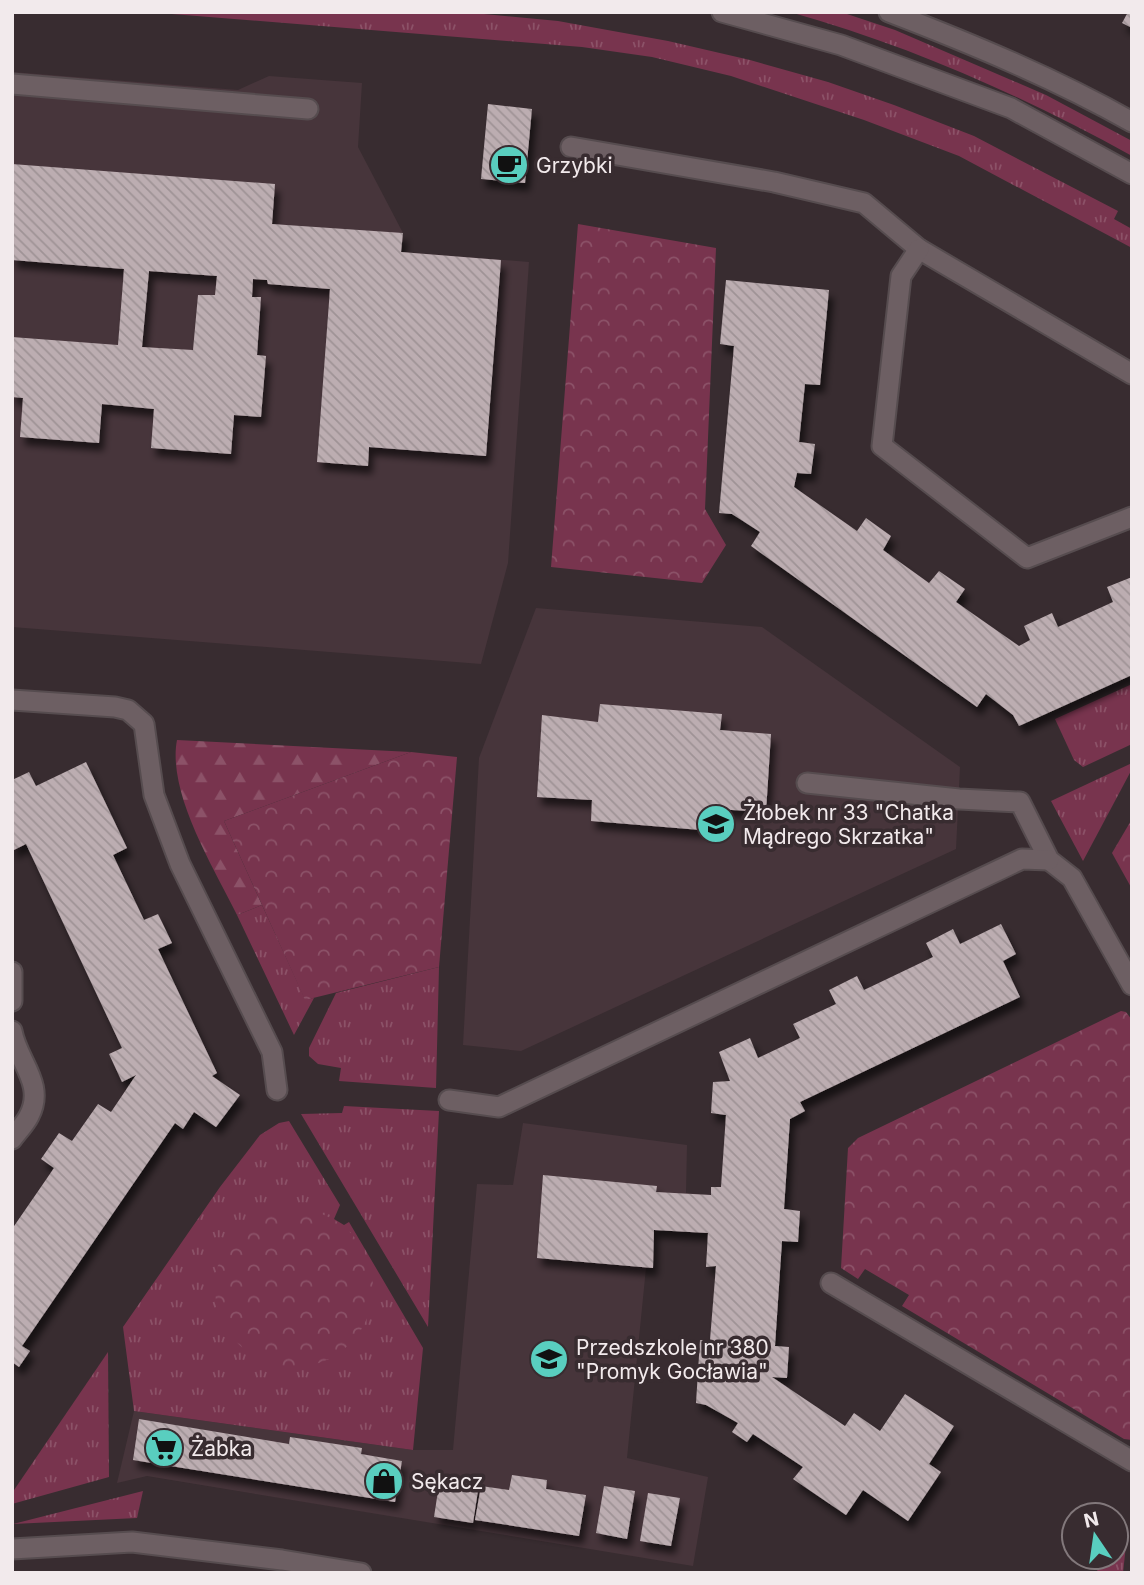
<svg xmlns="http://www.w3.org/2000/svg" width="1144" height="1585" font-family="Inter,sans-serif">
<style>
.built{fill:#47353b}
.grass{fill:url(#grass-tufts)}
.forest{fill:url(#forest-firs)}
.park{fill:url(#park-crowns)}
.building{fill:url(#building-back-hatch);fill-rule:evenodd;filter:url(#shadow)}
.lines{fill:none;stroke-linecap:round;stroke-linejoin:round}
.service-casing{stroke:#564c4f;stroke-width:23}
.tertiary-casing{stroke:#564c4f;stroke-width:23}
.service{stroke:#6d5f63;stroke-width:19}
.tertiary{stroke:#6d5f63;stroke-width:19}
.labels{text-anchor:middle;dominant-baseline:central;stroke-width:7;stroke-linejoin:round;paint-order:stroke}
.poi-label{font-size:21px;fill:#f2eaec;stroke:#382c30;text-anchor:start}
</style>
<defs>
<pattern id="grass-tufts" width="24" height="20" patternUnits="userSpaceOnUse" patternTransform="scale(1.75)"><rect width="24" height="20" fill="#78344e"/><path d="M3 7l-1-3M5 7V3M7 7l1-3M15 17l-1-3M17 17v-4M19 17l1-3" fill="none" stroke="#8c5268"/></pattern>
<pattern id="forest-firs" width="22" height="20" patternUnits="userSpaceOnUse" patternTransform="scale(1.75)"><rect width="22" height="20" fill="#78344e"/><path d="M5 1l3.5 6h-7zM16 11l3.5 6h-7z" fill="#8c5268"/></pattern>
<pattern id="park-crowns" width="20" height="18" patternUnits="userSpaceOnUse" patternTransform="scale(1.75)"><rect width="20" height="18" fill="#78344e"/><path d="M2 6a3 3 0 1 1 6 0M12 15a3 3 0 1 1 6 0" fill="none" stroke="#8c5268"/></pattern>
<pattern id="building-back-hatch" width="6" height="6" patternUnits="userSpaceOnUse" patternTransform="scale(1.75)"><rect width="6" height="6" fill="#bcadb1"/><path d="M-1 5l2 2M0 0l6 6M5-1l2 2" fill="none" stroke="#9f9396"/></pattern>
<filter id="shadow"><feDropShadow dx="4.5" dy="8" stdDeviation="3.5" flood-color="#0009"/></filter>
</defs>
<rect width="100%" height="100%" fill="#382c30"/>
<g class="built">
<path d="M12,72L238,90L269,76L362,83L358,147L403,233L402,252L529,262L508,563L481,664L12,627Z"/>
<path d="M536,608L762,627L960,767L956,849L521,1051L463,1045L479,758Z"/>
<path d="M523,1123L687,1145L686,1193L711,1195L708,1233L654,1230L653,1268H646L627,1458L708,1477L693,1566L147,1476L117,1483L134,1411L413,1450H453L477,1184L513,1185Z"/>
</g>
<g class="grass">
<path d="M147,12H463L558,21L668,41L750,60L828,82L894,105L974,136L1118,211L1114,219L1132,229V248L959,156L864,120L731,76L652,57L582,47Z"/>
<path d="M790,12H841L895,30L1046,95L1132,141V156C1023,96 911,46 790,12Z"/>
<path d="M1132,684V744L1083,767L1074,760L1055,719Z"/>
<path d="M1132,763V769L1083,861L1051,801Z"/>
<path d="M262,905L305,999L314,998L294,1035L237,915Z"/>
<path d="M439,967L436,1088L339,1081L341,1068L318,1064L309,1056V1048L336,993Z"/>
<path d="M344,1106L439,1111L428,1327L301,1114L342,1113Z"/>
<path d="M289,1121L340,1205L334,1219L344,1225L349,1222L423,1348L413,1450L134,1411L123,1327L220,1187L260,1135L279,1123Z"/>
<path d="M108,1352L109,1477L12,1504V1493Z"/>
<path d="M143,1491L137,1518L13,1524Z"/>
<path d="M1116,1539L1126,1545L1123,1573H1097L1099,1557H1116Z"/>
</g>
<path class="forest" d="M177,740L411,752L224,821L262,905L237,915C214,868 167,793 177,740Z"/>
<g class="park">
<path d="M578,224L716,248L705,509L726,545L702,583L551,567Z"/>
<path d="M411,752L457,757L439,967L305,1000L224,821Z"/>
<path d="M1132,819V889L1112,853Z"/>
<path d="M1121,1011L1126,1012L1132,1020V1440L1124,1439L902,1306L909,1295L865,1269L858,1279L841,1268L848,1148L858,1138Z"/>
<circle cx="294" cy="1288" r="79"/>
</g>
<g class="building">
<path d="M1128,12H1132V28L1122,23Z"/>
<path d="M488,104L532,109L525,183L481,179Z"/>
<path d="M12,164L275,184L272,224L403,233L401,252L501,260L486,456L369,447L368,466L317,462L330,289L268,284L267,280L253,279L252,297H261L257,355L266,356L261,417L234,415L231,454L151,448L154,409L102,404L99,443L20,437L23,398L12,397V337L118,345L124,269L12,260ZM149,271L217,276L215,295H198L193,350L142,347Z"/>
<path d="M726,280L829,290L820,385L805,384L799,442L815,444L811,474L797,473L794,487L857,531L866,518L891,536L883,550L929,583L939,571L965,589L956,602L1019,646L1030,640L1024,626L1052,613L1058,627L1113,602L1107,587L1132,577V675L1019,726L1013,715L986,694L977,707L751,546L760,532L732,514L719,513L734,346L720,344Z"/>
<path d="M600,704L722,714L720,730L771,734L766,812L715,809L713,831L591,821L592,800L537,797L542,715L598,722Z"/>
<path d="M86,762L127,848L113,855L144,920L158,914L172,943L158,949L217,1073L212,1076L240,1095L216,1127L194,1112L183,1129L175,1123L22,1346L30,1351L19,1367L12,1362V1229L54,1168L41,1159L59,1133L72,1141L98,1104L111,1112L136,1075L122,1082L109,1054L122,1048L26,844L12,851V780L29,772L36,786Z"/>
<path d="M1001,924L1016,954L1003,961L1020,997L800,1102L805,1111L790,1119L784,1209L800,1211L798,1242L782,1241L775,1346L789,1347L787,1378L772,1377L845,1426L854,1413L880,1431L905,1394L954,1426L929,1464L941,1472L908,1521L863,1490L846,1515L793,1479L803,1467L753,1434L747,1442L732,1432L738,1423L706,1405L696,1403L700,1340H710L716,1266L706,1267L708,1233L654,1230L653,1268L537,1258L543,1175L657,1186L656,1192L711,1195V1187H721L726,1115L711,1113L713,1082L730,1081L719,1052L750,1038L758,1058L800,1038L793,1024L836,1004L829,990L857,976L864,990L933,957L926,943L953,929L960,944Z"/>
<path d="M139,1419L289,1444L290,1437L362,1448L361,1454L402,1461L395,1502L133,1460Z"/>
<path d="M512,1475L547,1480L546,1489L586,1495L579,1536L475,1520L481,1486L509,1490Z"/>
<path d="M440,1478L479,1484L473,1523L434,1517Z"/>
<path d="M604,1486L635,1491L627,1539L596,1533Z"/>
<path d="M648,1493L680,1498L671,1546L640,1541Z"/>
</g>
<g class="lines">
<defs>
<g id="service">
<path d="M12,84L308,109"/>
<path d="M571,147L774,182L864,203L919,249L1132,374"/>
<path d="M919,249L901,276L882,446L1027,558L1132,517"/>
<path d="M12,700L115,707L128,710L144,724L154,795L180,864L272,1052L277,1090"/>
<path d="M807,783L959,799L1020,802L1049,860L1072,878L1132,985"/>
<path d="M12,972V1001"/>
<path d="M12,1031C17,1061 46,1084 29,1116C25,1124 18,1131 12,1139"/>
<path d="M449,1100L499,1107L1022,859L1049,860"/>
<path d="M831,1283L1132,1461"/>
<path d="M12,1549L132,1542L282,1560L361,1573"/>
</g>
<g id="tertiary">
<path d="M722,12L841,45L1011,108L1132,174"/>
<path d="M889,12C972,44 1054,78 1132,122"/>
</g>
</defs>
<use href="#service" class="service-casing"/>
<use href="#tertiary" class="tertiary-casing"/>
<use href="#service" class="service"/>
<use href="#tertiary" class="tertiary"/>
</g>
<defs>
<symbol id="cafe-disc" viewBox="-11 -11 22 22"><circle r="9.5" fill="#59cebf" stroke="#382c30"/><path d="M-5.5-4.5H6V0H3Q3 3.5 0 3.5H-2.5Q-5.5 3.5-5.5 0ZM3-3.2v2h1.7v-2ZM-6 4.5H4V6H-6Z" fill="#111"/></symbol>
<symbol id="school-disc" viewBox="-11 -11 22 22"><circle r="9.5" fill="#59cebf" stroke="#382c30"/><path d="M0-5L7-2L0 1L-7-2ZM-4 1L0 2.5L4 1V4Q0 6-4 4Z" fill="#111"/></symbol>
<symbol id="supermarket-disc" viewBox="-11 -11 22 22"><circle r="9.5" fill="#59cebf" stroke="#382c30"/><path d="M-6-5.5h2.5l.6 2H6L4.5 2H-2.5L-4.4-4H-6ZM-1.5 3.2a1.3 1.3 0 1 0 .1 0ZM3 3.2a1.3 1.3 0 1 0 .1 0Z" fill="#111"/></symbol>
<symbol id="shop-disc" viewBox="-11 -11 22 22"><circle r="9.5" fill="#59cebf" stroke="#382c30"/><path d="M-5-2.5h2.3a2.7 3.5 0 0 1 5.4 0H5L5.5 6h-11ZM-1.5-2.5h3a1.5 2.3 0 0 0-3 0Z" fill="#111"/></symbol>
</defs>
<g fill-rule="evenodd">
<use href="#cafe-disc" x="487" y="143" width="44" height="44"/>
<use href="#school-disc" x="694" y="802" width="44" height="44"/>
<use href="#school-disc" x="527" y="1337" width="44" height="44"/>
<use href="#supermarket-disc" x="142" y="1426" width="44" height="44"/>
<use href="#shop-disc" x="362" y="1459" width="44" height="44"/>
</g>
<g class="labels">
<g class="poi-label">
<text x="536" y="165">Grzybki</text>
<text x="743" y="812">Żłobek nr 33 "Chatka<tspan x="743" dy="24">Mądrego Skrzatka"</tspan></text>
<text x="576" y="1347">Przedszkole nr 380<tspan x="576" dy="24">"Promyk Gocławia"</tspan></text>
<text x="191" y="1448">Żabka</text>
<text x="411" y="1481">Sękacz</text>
</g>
</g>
<rect width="1144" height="1585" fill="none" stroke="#f2eaec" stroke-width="28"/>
<g transform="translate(1095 1536) rotate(347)"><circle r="33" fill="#382c30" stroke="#82787b" stroke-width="2"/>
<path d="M0-5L12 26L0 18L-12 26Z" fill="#59cebf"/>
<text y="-10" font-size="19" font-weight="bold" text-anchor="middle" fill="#f2eaec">N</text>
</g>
</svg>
